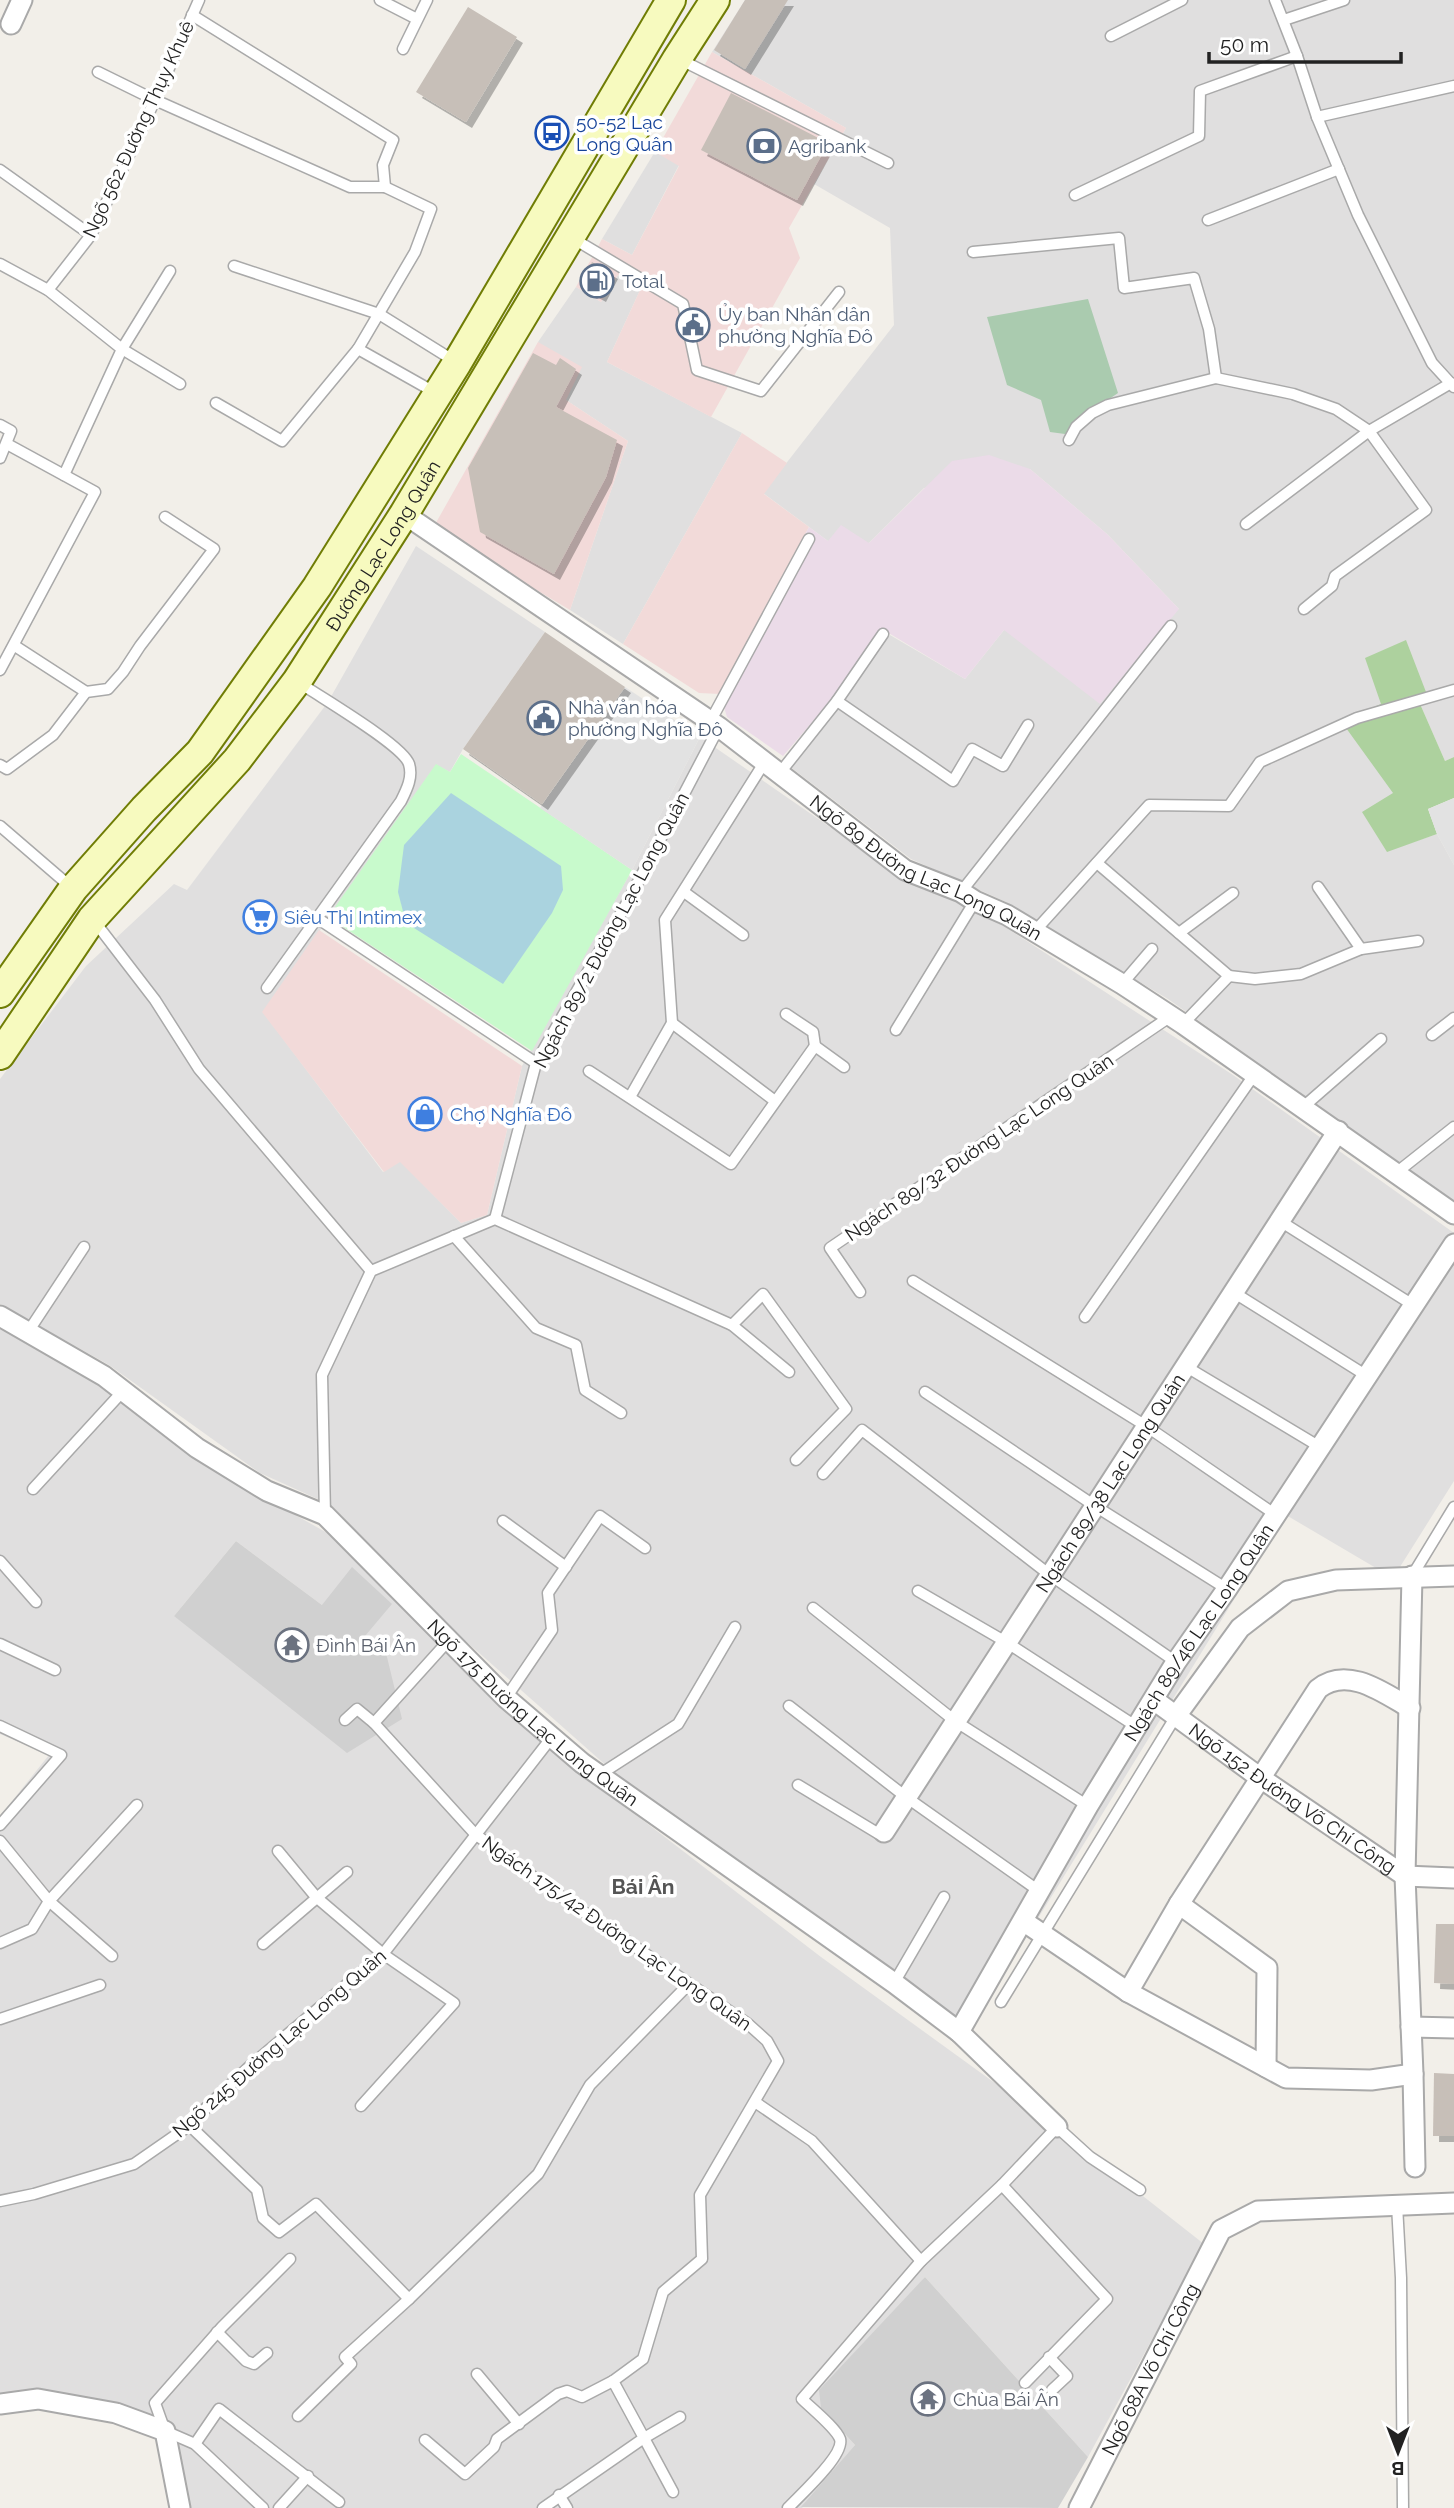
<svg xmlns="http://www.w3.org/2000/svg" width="1454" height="2508" font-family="Raleway,sans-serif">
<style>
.residential{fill:#e0dfdf;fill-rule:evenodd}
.commercial{fill:#f2dad9}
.industrial{fill:#ebdbe8}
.religious{fill:#d0d0d0}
.forest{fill:#add19e}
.cemetery{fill:#aacbaf}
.park{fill:#c8facc}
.parking{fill:#e2e2e2}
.water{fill:#aad3df}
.building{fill:#c7bfb8;filter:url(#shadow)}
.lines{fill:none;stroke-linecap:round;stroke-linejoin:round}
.service-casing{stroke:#a9a9a9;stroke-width:13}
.minor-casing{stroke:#a9a9a9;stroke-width:23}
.secondary-casing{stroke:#707d05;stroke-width:32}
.service{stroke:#fff;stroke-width:10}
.minor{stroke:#fff;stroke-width:19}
.secondary{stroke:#f7fabf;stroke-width:28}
.labels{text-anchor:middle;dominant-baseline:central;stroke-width:7;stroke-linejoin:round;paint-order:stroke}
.transit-label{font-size:19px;fill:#164399;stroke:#fff;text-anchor:start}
.street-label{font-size:19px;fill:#222;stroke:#fff}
.service-label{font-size:19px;fill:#4e5e75;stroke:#fff;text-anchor:start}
.shop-label{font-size:19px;fill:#366cbe;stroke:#fff;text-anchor:start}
.worship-label{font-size:19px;fill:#5b616d;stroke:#fff;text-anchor:start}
.neighbourhood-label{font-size:21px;font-weight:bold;fill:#555;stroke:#fff}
</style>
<defs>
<filter id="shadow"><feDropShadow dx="6" dy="6" stdDeviation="0" flood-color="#0004"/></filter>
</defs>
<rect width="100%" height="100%" fill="#f2efe9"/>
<g class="residential">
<path d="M745,0H1454V757L1445,761L1417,697L1381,705L1393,793L1387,851L1437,834L1454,865V1201L1168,999L1006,902L911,859L789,766L890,635L965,679L1004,630L1179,609L1107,534L1030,469L924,488L869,543L828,541L763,493L894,325L890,228L814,184L846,128L712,52Z"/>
<path d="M656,150L679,165L632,255L602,239Z"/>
<path d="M618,275L641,288L607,362L742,433L623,644L570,610L628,441L566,400L538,342L576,287L601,302Z"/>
<path d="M416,546L545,632L463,749L450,772L436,765L263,1012L383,1172L400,1161L461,1223L487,1215L522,1066L632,870L700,737L892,870L1002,925L1233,1075L1454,1233V1481L1393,1578L1286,1515L967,2034L618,1776L443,1621L331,1505L260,1473L109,1365L0,1304V1079L86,966L174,884L187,890L328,702Z"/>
<path d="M0,1326L56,1356L258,1494L338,1539L539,1734L627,1808L821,1957L1050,2123L1204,2244L1088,2457L925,2277L821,2408L855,2445L802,2508H184L157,2430L25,2393L0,2394V1816L49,1755L0,1734ZM236,1541L322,1605L174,1616Z"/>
</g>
<g class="commercial">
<path d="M712,52L846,128L789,228L800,258L711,417L607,362L641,288L618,275L601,302L576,287L602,239L632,255L679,166L655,152Z"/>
<path d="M538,342L582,367L566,400L628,441L570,610L433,528Z"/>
<path d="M742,433L787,463L764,494L809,527L720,694L699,693L623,644Z"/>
<path d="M319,930L522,1066L487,1215L461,1223L400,1162L384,1172L262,1012Z"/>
</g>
<path class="industrial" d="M989,455L1030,469L1107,534L1179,609L1100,704L1004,630L965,679L882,629L833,698L783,756L727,717L720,694L809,527L828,541L841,525L869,543L952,461Z"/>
<g class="religious">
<path d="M236,1541L322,1605L352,1567L392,1604L365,1636L386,1653L402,1719L347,1753L174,1616Z"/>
<path d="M925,2277L1088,2457L1058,2508L801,2507L855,2445L821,2408L819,2390Z"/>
</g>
<path class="forest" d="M1406,640L1426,692L1417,697L1445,761L1454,757V798L1428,809L1437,834L1387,852L1362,812L1393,793L1341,721L1381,704L1365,658Z"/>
<path class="cemetery" d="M1088,299L1118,393L1080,419L1065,434L1050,432L1041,400L1007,385L987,317Z"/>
<path class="park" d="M461,754L632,870L532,1051L328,917L436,764L450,772Z"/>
<g class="parking">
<path d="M625,687L700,737L632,870L540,808Z"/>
<path d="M1454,798V865L1437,834L1428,809Z"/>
</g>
<path class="water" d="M451,793L561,866L563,890L552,913L503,984L406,923L398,892L404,845Z"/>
<g class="building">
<path d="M745,0H788L745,69L714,50Z"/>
<path d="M468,7L517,37L466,122L416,92Z"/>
<path d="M731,93L828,143L797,200L701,150Z"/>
<path d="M592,262L612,273L600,296L580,285Z"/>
<path d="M533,353L556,365L560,358L576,369L556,407L617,440L606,477L554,574L480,532L468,468Z"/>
<path d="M545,632L625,687L542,804L463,749Z"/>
<path d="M1436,1924H1454V1984L1434,1983Z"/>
<path d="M1434,2073L1454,2074V2136H1433Z"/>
</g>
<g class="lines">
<defs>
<g id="service">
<path d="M380,0L417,19"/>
<path d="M1275,0L1297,56L1317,117L1358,215L1432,363L1454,387"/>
<path d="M192,15L393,140L383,165L385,187"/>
<path d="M1284,20L1344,0"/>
<path d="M1111,36L1182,0"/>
<path d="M403,49L427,0"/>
<path d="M681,60L888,163"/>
<path d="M98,72L155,100L350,187H385L431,209L415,252L358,349"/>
<path d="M1317,117L1454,86"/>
<path d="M0,170L91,235"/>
<path d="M1075,195L1199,136L1200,91L1297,56"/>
<path d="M1208,220L1339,169"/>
<path d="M574,239L683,304L697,370L761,391L839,292"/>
<path d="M973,252L1119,238L1124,288L1194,278L1209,329L1216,378"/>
<path d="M0,264L48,290L122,349L180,384"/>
<path d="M234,266L379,314L456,362"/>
<path d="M48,290L91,235L155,100L199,0"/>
<path d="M216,403L282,441L358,349L436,393"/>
<path d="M0,425L11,431L0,458"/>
<path d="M1069,440L1076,427L1092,413L1108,405L1216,378L1293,394L1336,409L1369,431L1426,510L1335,576L1332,586L1304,609"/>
<path d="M64,475L122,349L170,271"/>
<path d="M1246,524L1369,431L1451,383"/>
<path d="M15,646L86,692"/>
<path d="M0,670L95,492L7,444"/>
<path d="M837,701L953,781L972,749L1003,766L1028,725"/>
<path d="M710,722L809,539"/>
<path d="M0,765L7,769L53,735L86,692L108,689L123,672L140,646L214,549L165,517"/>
<path d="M779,774L837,701L883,634"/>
<path d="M0,826L72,888"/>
<path d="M1097,863L1229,976L1183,1024"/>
<path d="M1318,887L1361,949"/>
<path d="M684,892L743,935"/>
<path d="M961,892L1171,626"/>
<path d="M317,918L536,1063"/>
<path d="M95,922L155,1000L199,1069L371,1271"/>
<path d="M1035,931L1149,805L1229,806L1260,762L1357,718L1454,690"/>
<path d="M1179,933L1233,893"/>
<path d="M1229,976L1255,979L1301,974L1361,949L1418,941"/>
<path d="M1122,984L1152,949"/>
<path d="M267,988L401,801C407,789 413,777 409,764C403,745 320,697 300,683"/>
<path d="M786,1014L813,1032L815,1046"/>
<path d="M672,1023L775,1101"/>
<path d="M896,1030L975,901"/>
<path d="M1432,1035L1454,1018"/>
<path d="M589,1071L731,1164L815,1046L844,1067"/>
<path d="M630,1097L672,1023L665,920L764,763"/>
<path d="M1302,1108L1381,1039"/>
<path d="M1396,1173L1454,1127"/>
<path d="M495,1219L536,1063L628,901L719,727"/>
<path d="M1280,1221L1413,1305"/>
<path d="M454,1236L536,1328L576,1345L585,1390L621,1413"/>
<path d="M913,1281L1146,1426L1276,1515"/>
<path d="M860,1292L830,1248L1171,1016"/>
<path d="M1233,1292L1367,1376"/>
<path d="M1085,1317L1254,1075"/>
<path d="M732,1325L763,1294L846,1409L796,1460"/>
<path d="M28,1332L84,1247"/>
<path d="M1185,1366L1320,1447"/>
<path d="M925,1392L1095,1506L1227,1589"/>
<path d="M823,1474L862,1430L1050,1575L1176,1662"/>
<path d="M33,1489L123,1391"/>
<path d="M325,1515L322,1375L371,1271L495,1219L732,1325L789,1372"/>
<path d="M503,1521L566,1567"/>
<path d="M0,1561L36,1602"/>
<path d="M1412,1576L1454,1507"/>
<path d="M918,1591L1006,1642L1137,1727"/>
<path d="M813,1608L955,1721L1088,1806"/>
<path d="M0,1644L55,1670"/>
<path d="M506,1698L552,1630L548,1593L600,1516L645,1548"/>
<path d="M789,1706L906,1797L1039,1891"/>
<path d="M345,1720L357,1709L374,1723"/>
<path d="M0,1726L61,1755L0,1825"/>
<path d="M599,1775L678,1724L735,1627"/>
<path d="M798,1785L879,1834L884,1832"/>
<path d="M0,1841L49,1901L112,1956"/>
<path d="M278,1851L316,1897L383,1954L454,2003L361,2106"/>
<path d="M0,1943L32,1929L49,1901L137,1805"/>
<path d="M263,1944L347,1872"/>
<path d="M894,1983L944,1897"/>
<path d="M1001,2002L1176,1716"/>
<path d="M0,2019L100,1985"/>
<path d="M755,2102L812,2141L921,2261"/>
<path d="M189,2125L257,2190L263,2218L279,2232L316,2204L409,2299"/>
<path d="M1002,2185L1057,2127L1090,2157L1140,2190"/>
<path d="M0,2201L34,2194L134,2164L183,2130L250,2066L383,1954L552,1737"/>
<path d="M1397,2205L1401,2278L1403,2508"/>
<path d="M217,2332L246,2361L254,2364L267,2353"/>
<path d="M1049,2357L1067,2376L1052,2390"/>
<path d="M477,2374L519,2424"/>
<path d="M298,2416L351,2364L345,2357L409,2299L538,2174L590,2085L689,1984"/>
<path d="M425,2440L465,2474L494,2447L497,2439L558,2394L567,2391L582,2397L613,2381L643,2359L663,2292L702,2259L700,2195L778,2061L767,2041L747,2023L543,1884L475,1834L374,1723L449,1640"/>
<path d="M195,2444L219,2409L339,2502"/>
<path d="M673,2492L644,2438L680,2417"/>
<path d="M559,2495L567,2508"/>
<path d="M263,2508L195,2444L165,2431L155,2403L222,2327L290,2259"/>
<path d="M279,2508L308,2476"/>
<path d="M543,2508L644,2438L613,2381"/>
<path d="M788,2508C799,2496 845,2455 840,2439C836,2428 811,2408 802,2399L921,2261L1002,2185L1107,2299L1025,2383"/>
</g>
<g id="minor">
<path d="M11,24L22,0"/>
<path id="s1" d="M404,514L719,727L905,870L961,892L975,901L1007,915L1122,984L1183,1024L1454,1214"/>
<path id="s2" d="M0,1316L104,1376L197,1448L267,1491L325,1515L506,1698L582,1763L894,1983L959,2032L1057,2127"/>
<path d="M1412,1576L1405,1876L1413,2074L1415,2167"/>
<path id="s3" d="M1154,1700L1259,1777L1405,1876L1454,1878"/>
<path d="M1176,1716L1240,1628L1288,1591L1336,1580L1454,1576"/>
<path id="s4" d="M884,1832L1338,1131"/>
<path d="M1179,1904L1267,1968L1266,2067"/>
<path d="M1023,1921L1128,1992L1286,2078L1371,2080L1413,2074"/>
<path d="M1128,1992L1179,1904L1318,1689C1347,1665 1384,1693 1410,1708"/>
<path d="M1411,2027L1454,2028"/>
<path id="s5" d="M959,2032L1088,1806L1176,1662L1227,1589L1454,1244"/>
<path d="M0,2404L38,2399L116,2413L165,2431L180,2508"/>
<path id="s6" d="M1079,2508L1221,2230L1258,2211L1454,2203"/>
</g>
<g id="secondary">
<path d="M0,993L73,889L144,809L200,752L317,587L457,363L671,0"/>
<path id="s7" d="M0,1055L92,919L237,760L297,681L404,514L677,59L715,0"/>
</g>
</defs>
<use href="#service" class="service-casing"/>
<use href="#minor" class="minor-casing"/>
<use href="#secondary" class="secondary-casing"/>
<use href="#service" class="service"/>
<use href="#minor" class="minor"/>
<use href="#secondary" class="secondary"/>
</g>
<defs>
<symbol id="bus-ring" viewBox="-11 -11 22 22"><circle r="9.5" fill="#fff" stroke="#1a4fb4" stroke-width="1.5"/><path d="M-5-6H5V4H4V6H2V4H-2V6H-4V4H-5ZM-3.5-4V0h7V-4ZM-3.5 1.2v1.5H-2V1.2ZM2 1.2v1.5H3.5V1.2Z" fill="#1a4fb4"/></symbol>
<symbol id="bank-ring" viewBox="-11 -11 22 22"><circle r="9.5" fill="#fff" stroke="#5c6f8a" stroke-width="1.5"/><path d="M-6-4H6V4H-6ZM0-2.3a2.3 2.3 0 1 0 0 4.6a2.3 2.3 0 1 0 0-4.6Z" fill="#5c6f8a"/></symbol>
<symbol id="fuel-ring" viewBox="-11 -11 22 22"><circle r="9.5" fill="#fff" stroke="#5c6f8a" stroke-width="1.5"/><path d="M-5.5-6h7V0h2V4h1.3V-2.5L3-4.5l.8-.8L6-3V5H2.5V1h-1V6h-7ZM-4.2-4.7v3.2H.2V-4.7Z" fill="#5c6f8a"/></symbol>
<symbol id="civic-ring" viewBox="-11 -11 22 22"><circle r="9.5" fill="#fff" stroke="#5c6f8a" stroke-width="1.5"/><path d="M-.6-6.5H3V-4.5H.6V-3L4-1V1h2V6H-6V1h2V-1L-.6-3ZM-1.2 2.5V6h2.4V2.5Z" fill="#5c6f8a"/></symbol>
<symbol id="supermarket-ring" viewBox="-11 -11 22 22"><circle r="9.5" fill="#fff" stroke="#3f7fe0" stroke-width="1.5"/><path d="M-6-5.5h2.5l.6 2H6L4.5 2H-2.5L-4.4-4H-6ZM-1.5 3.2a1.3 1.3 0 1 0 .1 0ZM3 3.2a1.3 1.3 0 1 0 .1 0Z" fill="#3f7fe0"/></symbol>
<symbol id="shop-ring" viewBox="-11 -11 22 22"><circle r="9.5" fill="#fff" stroke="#3f7fe0" stroke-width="1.5"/><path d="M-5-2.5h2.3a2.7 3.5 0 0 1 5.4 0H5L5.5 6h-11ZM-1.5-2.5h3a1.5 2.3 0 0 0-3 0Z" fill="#3f7fe0"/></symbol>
<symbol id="temple-ring" viewBox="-11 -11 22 22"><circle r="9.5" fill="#fff" stroke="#6b7280" stroke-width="1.5"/><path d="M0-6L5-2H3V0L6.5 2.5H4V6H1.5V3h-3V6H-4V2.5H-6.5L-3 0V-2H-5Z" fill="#6b7280"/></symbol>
</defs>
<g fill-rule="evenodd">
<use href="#bus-ring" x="533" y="114" width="38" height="38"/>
<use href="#bank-ring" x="745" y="127" width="38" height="38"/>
<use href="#fuel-ring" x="578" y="262" width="38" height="38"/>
<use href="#civic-ring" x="674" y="306" width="38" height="38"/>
<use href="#civic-ring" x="525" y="699" width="38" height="38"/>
<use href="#supermarket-ring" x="241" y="898" width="38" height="38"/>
<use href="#shop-ring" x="406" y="1095" width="38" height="38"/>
<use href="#temple-ring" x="273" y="1626" width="38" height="38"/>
<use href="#temple-ring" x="909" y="2380" width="38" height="38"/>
</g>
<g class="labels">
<g class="transit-label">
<text x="576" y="122">50-52 Lạc<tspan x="576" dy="22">Long Quân</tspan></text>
</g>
<g class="street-label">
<text transform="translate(138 129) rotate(-65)">Ngõ 562 Đường Thụy Khuê</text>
<text stroke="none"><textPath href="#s7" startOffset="639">Đường Lạc Long Quân</textPath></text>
<text stroke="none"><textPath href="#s1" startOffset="632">Ngõ 89 Đường Lạc Long Quân</textPath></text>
<text transform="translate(611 930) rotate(-62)">Ngách 89/2 Đường Lạc Long Quân</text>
<text transform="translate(979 1147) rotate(-34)">Ngách 89/32 Đường Lạc Long Quân</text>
<text stroke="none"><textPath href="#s4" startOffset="416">Ngách 89/38 Lạc Long Quân</textPath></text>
<text stroke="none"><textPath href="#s5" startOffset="466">Ngách 89/46 Lạc Long Quân</textPath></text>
<text stroke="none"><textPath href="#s2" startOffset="670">Ngõ 175 Đường Lạc Long Quân</textPath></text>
<text stroke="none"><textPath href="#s3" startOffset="170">Ngõ 152 Đường Võ Chí Công</textPath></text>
<text transform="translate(617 1933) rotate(35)">Ngách 175/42 Đường Lạc Long Quân</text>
<text transform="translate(279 2043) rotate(-41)">Ngõ 245 Đường Lạc Long Quân</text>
<text stroke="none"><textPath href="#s6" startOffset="156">Ngõ 68A Võ Chí Công</textPath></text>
</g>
<g class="service-label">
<text x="788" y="146">Agribank</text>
<text x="622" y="281">Total</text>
<text x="718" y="314">Ủy ban Nhân dân<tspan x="718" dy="22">phường Nghĩa Đô</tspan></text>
<text x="568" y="707">Nhà văn hóa<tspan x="568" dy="22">phường Nghĩa Đô</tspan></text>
</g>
<g class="shop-label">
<text x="284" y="917">Siêu Thị Intimex</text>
<text x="450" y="1114">Chợ Nghĩa Đô</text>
</g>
<g class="worship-label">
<text x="316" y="1645">Đình Bái Ân</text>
<text x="953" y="2399">Chùa Bái Ân</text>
</g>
<g class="neighbourhood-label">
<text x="643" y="1886">Bái Ân</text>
</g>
</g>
<g transform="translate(1398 2452) rotate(180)" stroke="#ffffff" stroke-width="5" paint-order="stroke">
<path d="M0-5L12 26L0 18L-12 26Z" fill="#222222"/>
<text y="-10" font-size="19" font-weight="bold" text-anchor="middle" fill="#222222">B</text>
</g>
<path d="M1209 52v10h192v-10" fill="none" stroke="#222222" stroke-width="3.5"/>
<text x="1220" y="52" font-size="21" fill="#222222" stroke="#ffffff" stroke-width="5" paint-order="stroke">50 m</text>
</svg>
